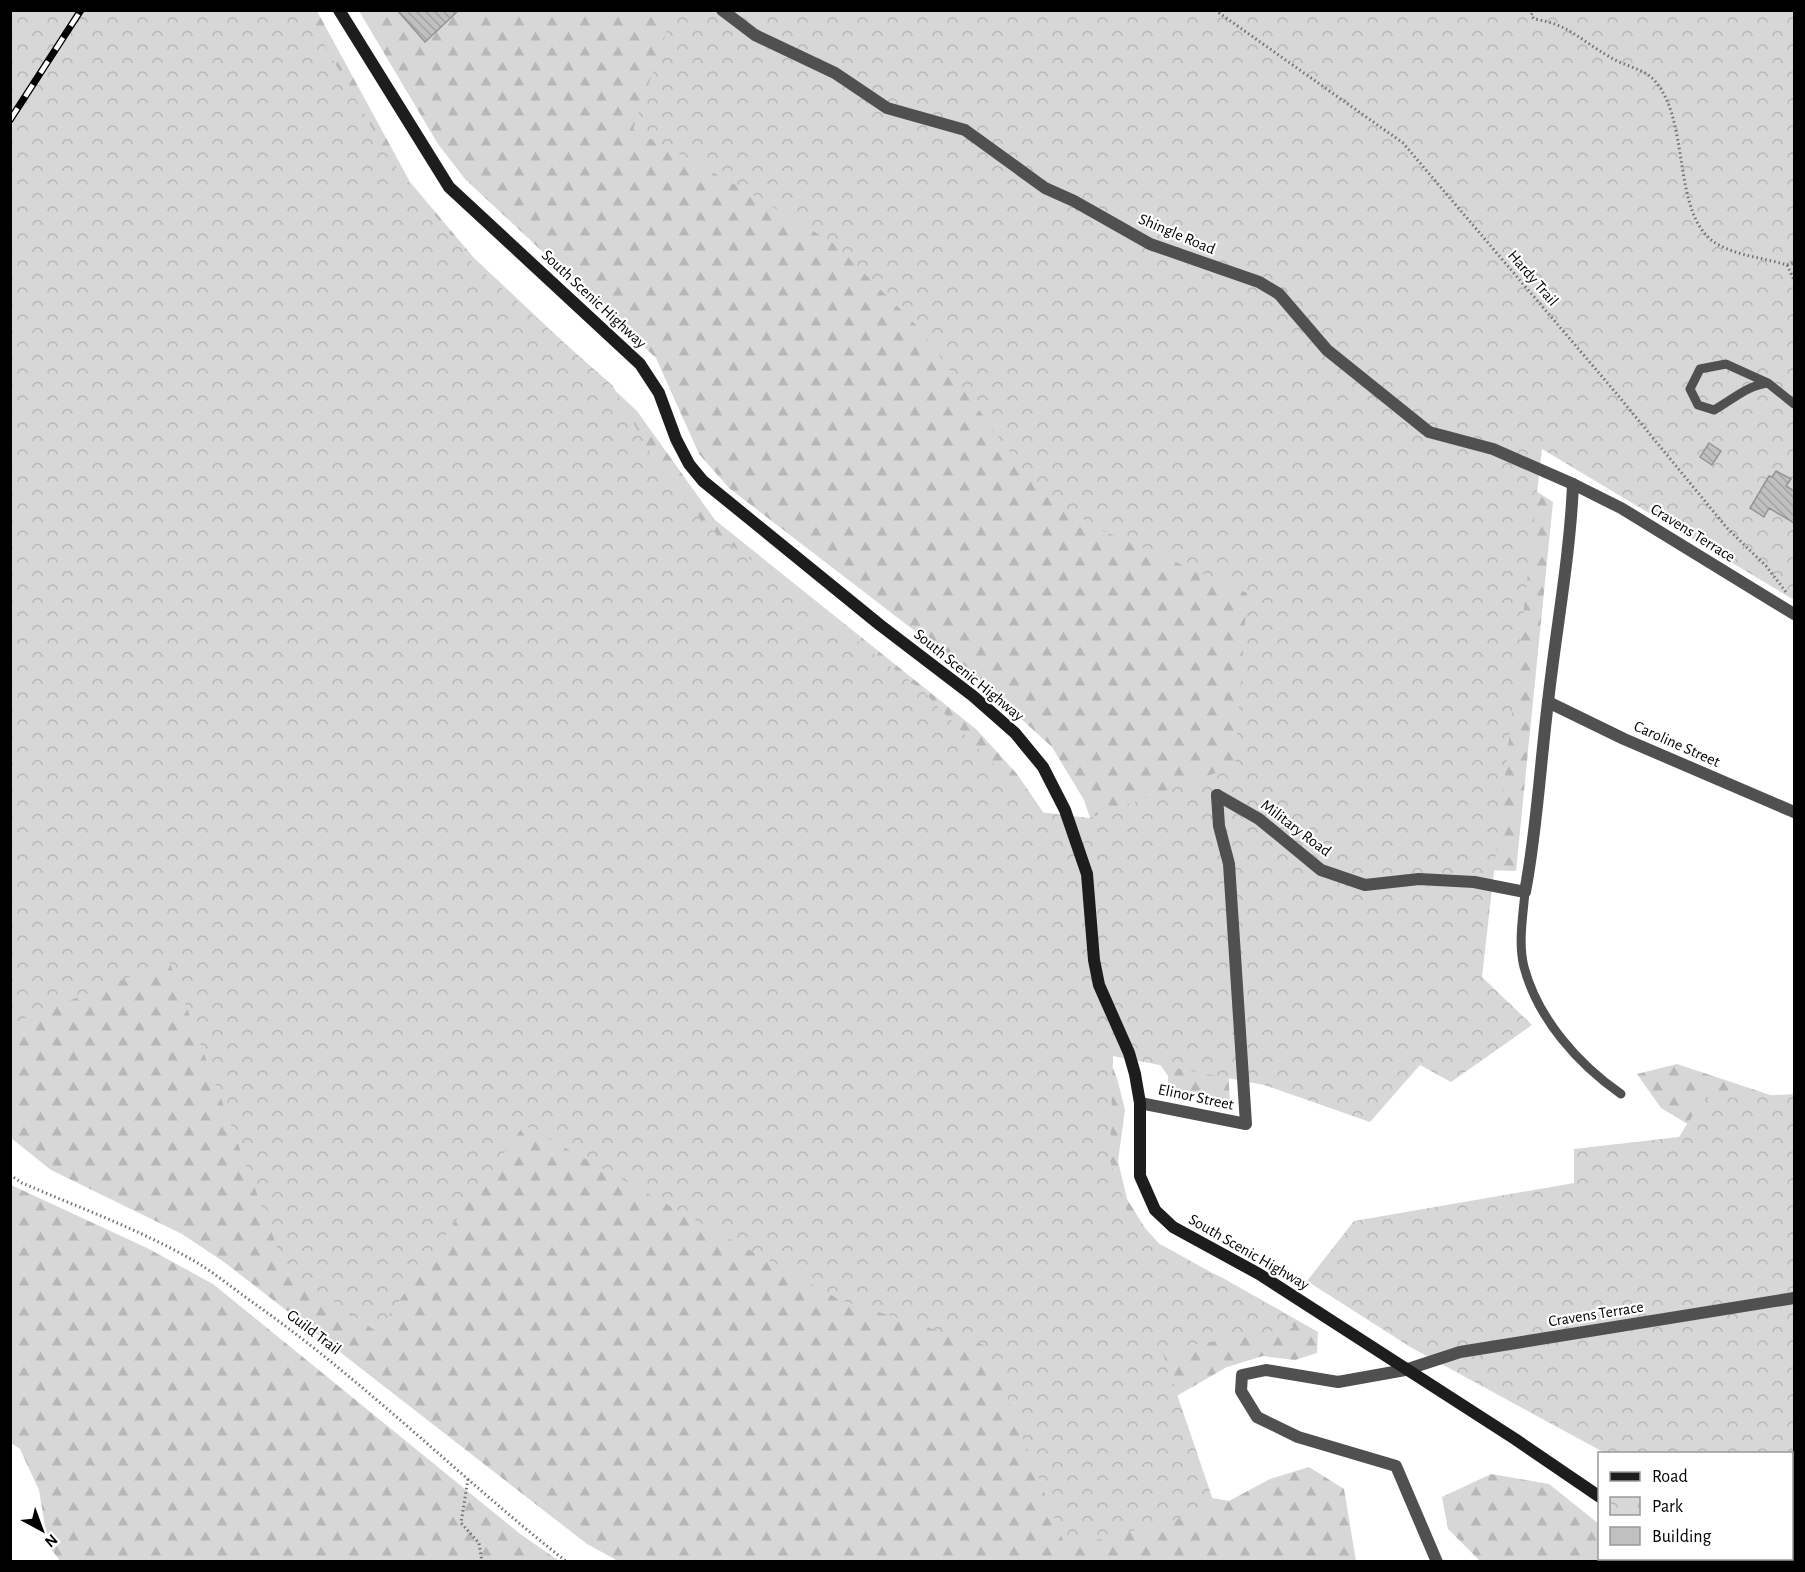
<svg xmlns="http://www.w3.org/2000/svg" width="1805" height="1572" font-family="'Alegreya Sans',sans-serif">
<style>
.forest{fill:url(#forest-firs)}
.park{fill:url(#park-crowns)}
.building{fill:url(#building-back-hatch);stroke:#949494;stroke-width:1.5}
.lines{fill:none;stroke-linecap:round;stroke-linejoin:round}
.path{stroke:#727272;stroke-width:3;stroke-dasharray:1.5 3;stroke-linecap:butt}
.lane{stroke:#505050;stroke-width:9}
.street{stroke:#505050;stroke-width:12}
.secondary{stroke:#1d1d1d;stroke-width:12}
.rail-casing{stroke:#000;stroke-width:7}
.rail{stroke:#fff;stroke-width:4.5;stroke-dasharray:14;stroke-linecap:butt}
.labels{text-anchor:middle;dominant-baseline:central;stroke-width:4.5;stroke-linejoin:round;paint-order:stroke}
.street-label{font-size:16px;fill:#000;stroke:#fff}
</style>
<defs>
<pattern id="forest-firs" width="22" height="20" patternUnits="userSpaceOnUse" patternTransform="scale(1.5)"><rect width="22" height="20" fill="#d7d7d7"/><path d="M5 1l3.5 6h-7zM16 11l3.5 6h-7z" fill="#b7b7b7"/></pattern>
<pattern id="park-crowns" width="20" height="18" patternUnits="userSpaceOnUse" patternTransform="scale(1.5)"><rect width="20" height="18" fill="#d7d7d7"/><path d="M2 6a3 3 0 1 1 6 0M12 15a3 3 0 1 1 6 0" fill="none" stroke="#b7b7b7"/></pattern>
<pattern id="building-back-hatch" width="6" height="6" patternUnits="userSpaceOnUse" patternTransform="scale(1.5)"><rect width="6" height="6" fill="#c0c0c0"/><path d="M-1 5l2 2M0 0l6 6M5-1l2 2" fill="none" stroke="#a3a3a3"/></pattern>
</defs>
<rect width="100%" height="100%" fill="#fff"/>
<g class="forest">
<path d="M100,11H317L410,182L474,258L637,411L715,520L977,730L1017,774L1045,815L1077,985L1117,1078L1125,1110L1118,1161L1127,1199L1145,1228L1169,1255L1221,1277L1318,1332L1317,1353L1295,1360L1263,1356L1227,1367L1140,1417L1195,1495L1229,1501L1270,1479L1309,1467L1344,1489L1356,1561H618L587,1544L224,1262L182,1234L51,1170L11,1138L10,154Z"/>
<path d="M359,11H690L1516,478L1553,502L1516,871L1379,867L1218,870L1230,1105L1168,1091V1076L1142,1039L1109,873L1084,800L1052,747L976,678L729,488L699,454L656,358L465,179L438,144Z"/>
<path d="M1677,1064L1794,1103L1739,1155L1661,1108L1637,1074Z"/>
<path d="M11,1185L147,1248L213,1284L519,1533L559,1561H60L48,1545L39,1490L20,1449L11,1443Z"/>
<path d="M1491,1474L1549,1484L1599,1524L1600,1558L1640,1559L1644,1561H1480L1448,1529L1442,1497Z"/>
</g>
<g class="park">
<path d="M680,10L1794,11V600L1542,449L1482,977L1532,1025L1451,1082L1420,1065L1370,1122L1264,1085L1113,1056L1110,1160L1133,1229L1288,1315L1293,1328L1162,1350L1216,1509L1066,1548L987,1346L840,1300L524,1125L377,1332L285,1268L169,961L11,1024V11H305L390,159L473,263L612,385L650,452L704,524L923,691L1039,812L1089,818L1235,766L1247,593L1101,530L1039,492L919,328L836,245L745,190L633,129L671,19Z"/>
<path d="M1794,1094V1472L1792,1477V1454L1605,1453L1412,1348L1307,1281L1354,1221L1574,1183V1149L1679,1137L1703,1099Z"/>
</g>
<g class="building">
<path d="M397,10H459L425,42Z"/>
<path d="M1709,443L1721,451L1712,465L1700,457Z"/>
<path d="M1776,471L1791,479L1786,486L1794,491V523L1769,508L1764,517L1750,508L1769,476L1772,477Z"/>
</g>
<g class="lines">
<g class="path">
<path d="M1215,10L1403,143L1616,393L1727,528L1766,566L1786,592"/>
<path d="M1535,10L1531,15L1534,19C1569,24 1581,41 1610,57C1622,65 1640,68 1651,77C1693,116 1669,215 1717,244C1738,256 1764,258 1787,265L1794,280"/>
<path d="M1787,265L1794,263"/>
<path d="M10,1175L22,1183C80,1208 141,1230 196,1262C216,1274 235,1290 255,1304C367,1383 460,1478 567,1562"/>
<path d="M468,1479L461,1523L479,1543L482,1562"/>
</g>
<g class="lane">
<path d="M1768,383C1748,385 1732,400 1714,410L1698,405L1690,389L1700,369L1726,364L1768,383L1794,404"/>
<path d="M1525,892C1523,916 1518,943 1524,967C1538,1019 1578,1064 1621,1094"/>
</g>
<g class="street">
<path d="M722,10L755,35L835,73L887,108L965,130L1045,188L1074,201L1150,244L1259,282L1279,294L1327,350L1429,432L1493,449L1573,484L1621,508L1794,614"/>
<path d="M1548,702L1624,739L1794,812"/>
<path d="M1217,795L1259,819L1321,870L1365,885L1419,879L1474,882L1525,892C1537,829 1540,766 1548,702C1556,629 1570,557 1573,484"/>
<path d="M1140,1103L1246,1124L1229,864L1219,826L1217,795"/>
<path d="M1437,1562L1396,1466L1298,1437L1257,1417L1241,1391L1242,1375L1266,1370L1338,1382L1405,1370L1460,1352L1794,1298"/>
</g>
<g class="secondary">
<path d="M339,10L449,187L640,364L659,393L676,439L689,464L703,481L880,625L973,696L1015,733L1043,767L1065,810L1087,874L1094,960L1099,985L1129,1053L1135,1074L1140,1103V1176L1155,1210L1173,1227L1259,1274L1515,1439L1600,1497"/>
<path d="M1667,1558L1669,1562"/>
</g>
<defs>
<path id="rail" d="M10,120L81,10"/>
</defs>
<use href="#rail" class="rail-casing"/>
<use href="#rail" class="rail"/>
</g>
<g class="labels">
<g class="street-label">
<text transform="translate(1177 234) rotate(23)">Shingle Road</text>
<text transform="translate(1533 278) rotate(49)">Hardy Trail</text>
<text transform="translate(594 299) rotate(43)">South Scenic Highway</text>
<text transform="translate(1693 533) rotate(32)">Cravens Terrace</text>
<text transform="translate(969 675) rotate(39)">South Scenic Highway</text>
<text transform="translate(1677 744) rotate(24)">Caroline Street</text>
<text transform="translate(1296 828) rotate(37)">Military Road</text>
<text transform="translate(1196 1097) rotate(12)">Elinor Street</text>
<text transform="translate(1249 1252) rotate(30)">South Scenic Highway</text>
<text transform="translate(1596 1314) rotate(-9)">Cravens Terrace</text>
<text transform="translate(314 1332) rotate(37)">Guild Trail</text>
</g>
</g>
<rect width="1805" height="1572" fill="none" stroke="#000000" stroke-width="24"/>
<rect x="1598" y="1452" width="195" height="108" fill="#ffffff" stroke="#999999" stroke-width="1.5"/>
<rect x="1610" y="1472" width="30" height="9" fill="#1d1d1d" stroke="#999999" stroke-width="1.5"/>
<text x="1652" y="1482" font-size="18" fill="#000000">Road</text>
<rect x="1610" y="1497" width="30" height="18" fill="url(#park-crowns)" stroke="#999999" stroke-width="1.5"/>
<text x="1652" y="1512" font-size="18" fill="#000000">Park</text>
<rect x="1610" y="1527" width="30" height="18" fill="#c0c0c0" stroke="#999999" stroke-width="1.5"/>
<text x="1652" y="1542" font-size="18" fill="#000000">Building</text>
<g transform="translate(42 1530) rotate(139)" stroke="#ffffff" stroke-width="4.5" paint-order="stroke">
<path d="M0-4.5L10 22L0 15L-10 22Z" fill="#000000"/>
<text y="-9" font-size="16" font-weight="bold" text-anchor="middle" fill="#000000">N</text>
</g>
</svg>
